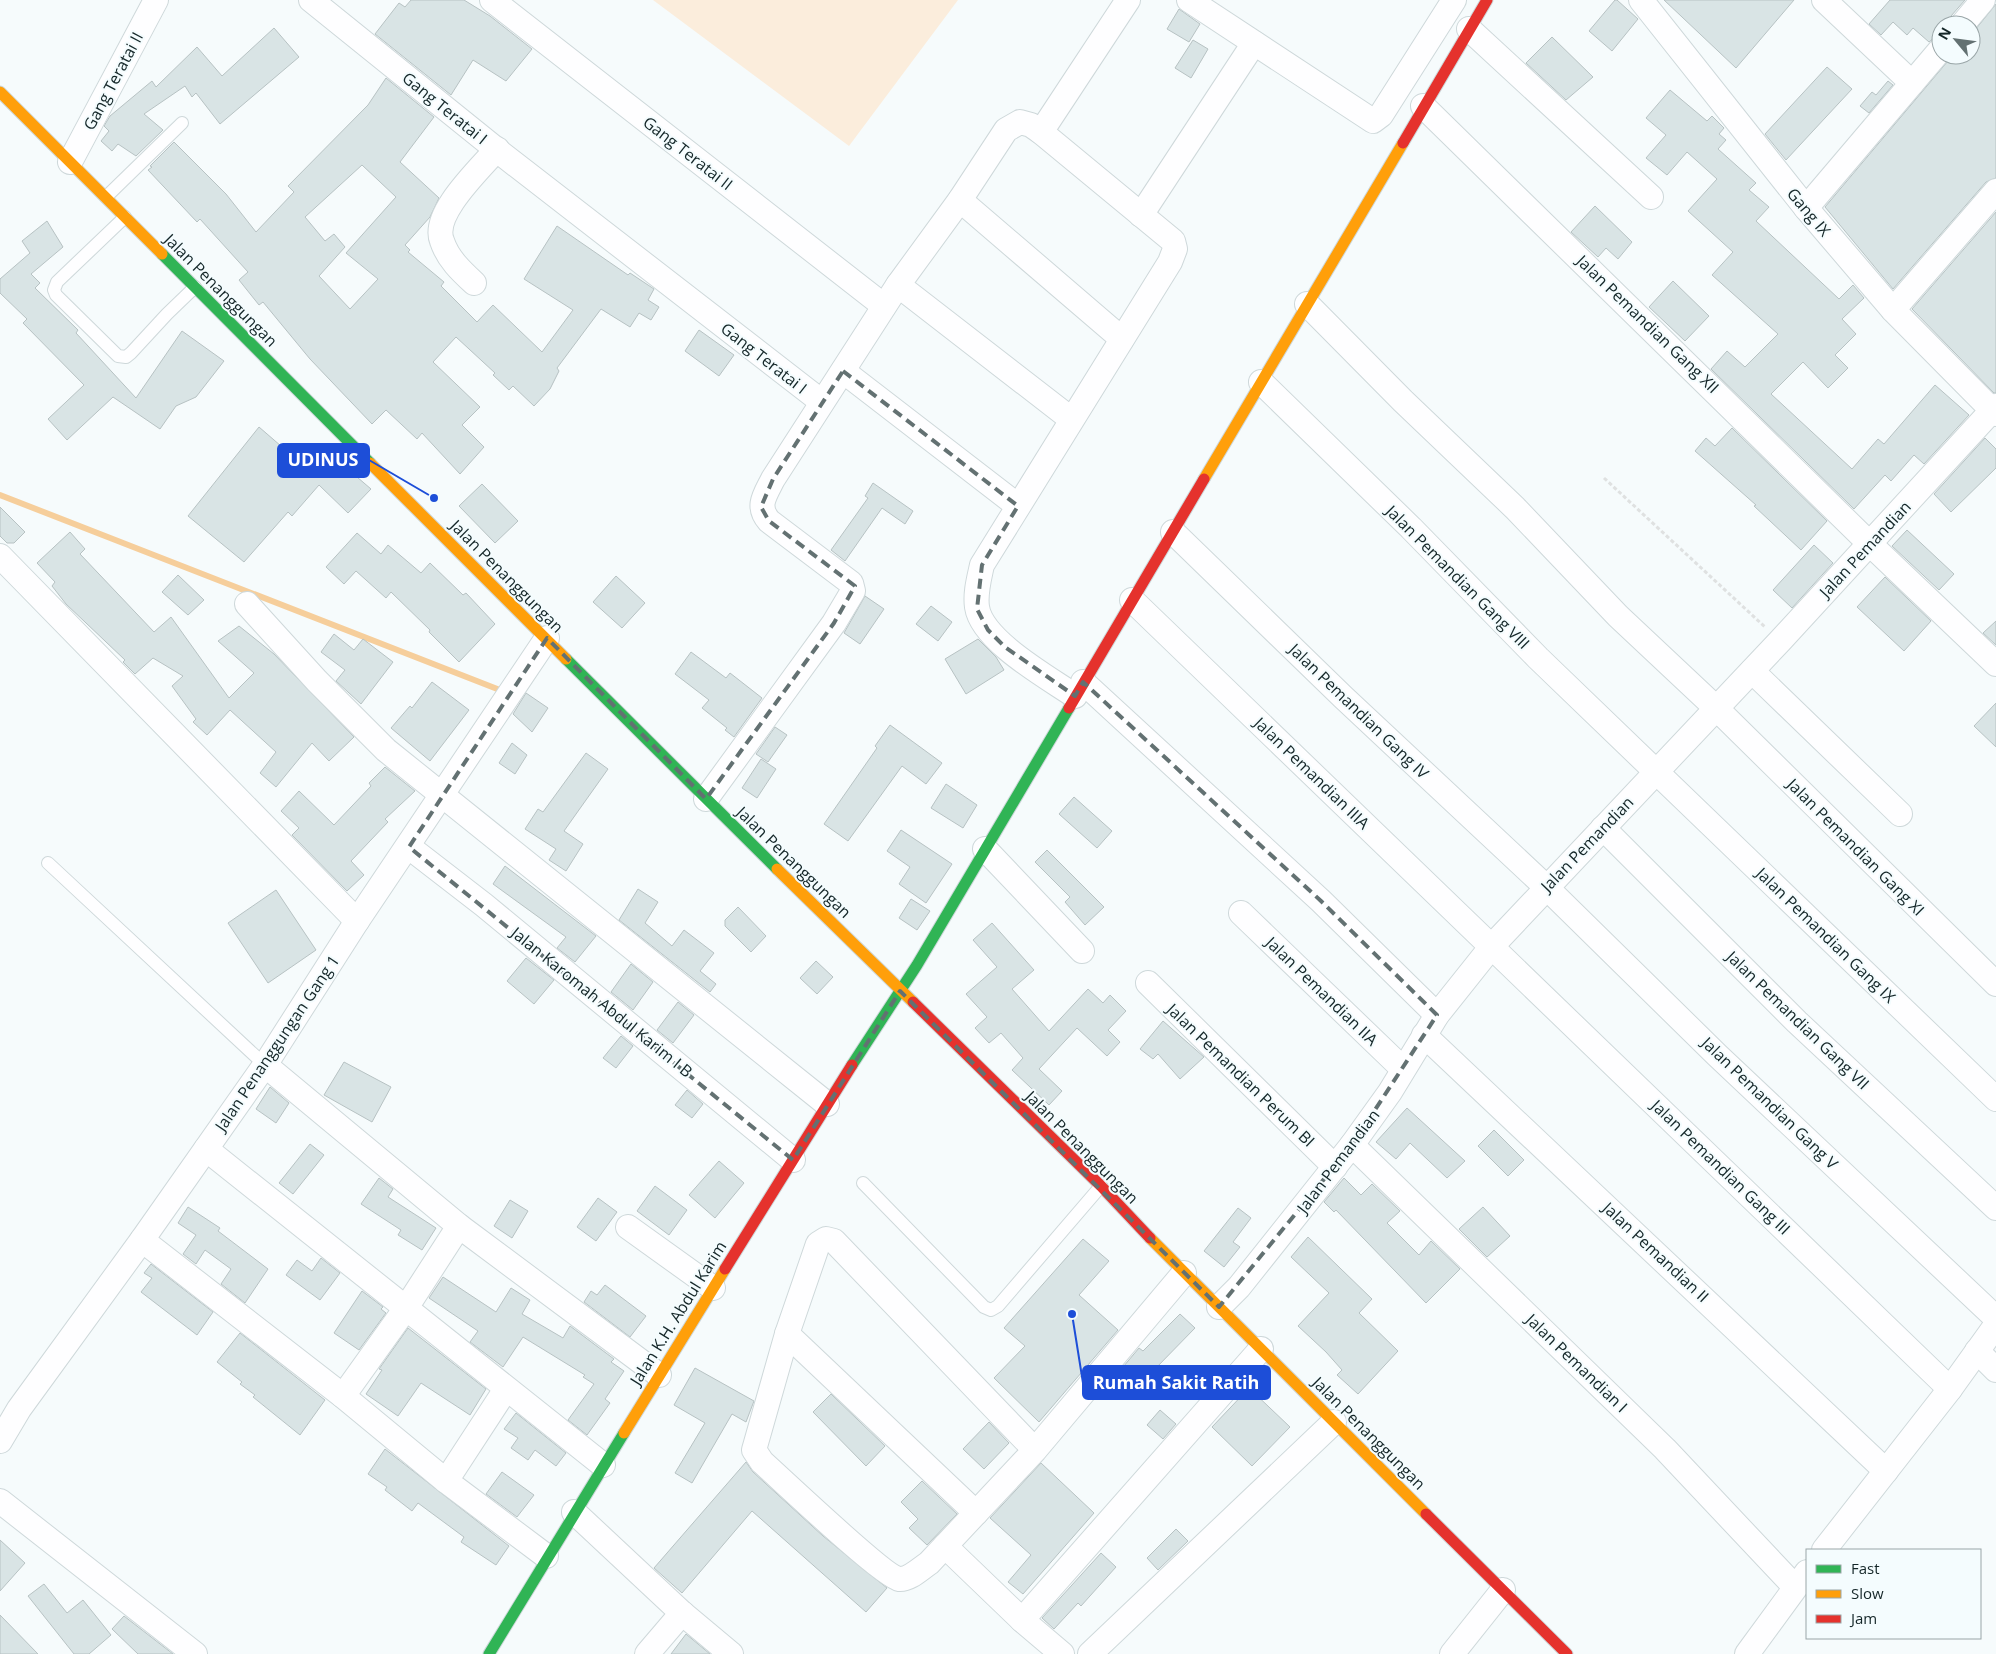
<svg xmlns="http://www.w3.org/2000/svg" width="1996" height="1654" font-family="'Open Sans',sans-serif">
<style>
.green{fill:#fbeddc}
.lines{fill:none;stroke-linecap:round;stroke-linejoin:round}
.stream{stroke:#f6ce9b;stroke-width:6}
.building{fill:#d9e4e5;stroke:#b7c2c3;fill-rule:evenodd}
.lane-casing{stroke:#ced8da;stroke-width:14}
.street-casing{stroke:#ced8da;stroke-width:26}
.fast-casing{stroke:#ced8da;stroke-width:13}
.slow-casing{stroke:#ced8da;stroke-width:13}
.jam-casing{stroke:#ced8da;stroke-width:13}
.path{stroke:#dfe1e1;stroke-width:3;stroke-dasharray:4 2.5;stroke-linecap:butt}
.lane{stroke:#fefeff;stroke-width:12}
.street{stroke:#fefeff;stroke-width:24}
.fast{stroke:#30b455;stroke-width:11}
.slow{stroke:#ff9f0a;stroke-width:11}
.jam{stroke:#e5322d;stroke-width:11}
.marked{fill:none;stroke:#637172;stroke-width:4;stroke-dasharray:10 6;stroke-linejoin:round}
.labels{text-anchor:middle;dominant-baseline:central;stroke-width:4;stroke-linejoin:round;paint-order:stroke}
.street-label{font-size:16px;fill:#142628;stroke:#f4fcfe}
.leader{fill:none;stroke:#1d4ed8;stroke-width:2}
.callout-dot{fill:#1d4ed8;stroke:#f4fcfe;stroke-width:2}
.callout{fill:#1d4ed8;stroke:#1d4ed8;stroke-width:2}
.callout-label{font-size:18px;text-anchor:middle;font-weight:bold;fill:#fff}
</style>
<rect width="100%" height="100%" fill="#f6fbfc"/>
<path class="green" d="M653,0H958L849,146Z"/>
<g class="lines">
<path class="stream" d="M0,495L505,692"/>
</g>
<g class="building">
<path d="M411,0H464L490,16L532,49L506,81L473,60L451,95L375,34L399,3L405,7Z"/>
<path d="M1615,0H1617L1638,19L1612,51L1589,31Z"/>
<path d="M1664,0H1794L1736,68Z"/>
<path d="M1890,0H1965L1951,16L1949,25H1941V36H1936L1929,42L1913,28L1907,35L1893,22L1881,35L1869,24Z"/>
<path d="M1996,4V178L1986,182L1893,289L1825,207L1953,55H1971V35Z"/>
<path d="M1179,9L1200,24L1189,42L1167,29Z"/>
<path d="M274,28L299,57L220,124L196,93L192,97L185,86L144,114L163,130L136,156L118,144L112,151L101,141L109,131L104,126L110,116L152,81L156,87L197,47L222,76Z"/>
<path d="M1552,37L1593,77L1566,100L1526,63Z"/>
<path d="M1193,40L1208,49L1191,78L1175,68Z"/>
<path d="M1827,67L1852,89L1786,160L1765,134Z"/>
<path d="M386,78L434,117L400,162L439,198L430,217L405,245L410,250L408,252L444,282L441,286L477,322L493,305L542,352L573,310L524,279L557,226L628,275L630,273L654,289L648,300L659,307L651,320L639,313L630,327L601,309L557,368L559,371L550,389L534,406L513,386L509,390L493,375L495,373L456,337L433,362L480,407L462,425L484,447L460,474L422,433L417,439L386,410L372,424L310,359L263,302L259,305L239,280L248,272L200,219L197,222L148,170L152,167L150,166L174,142L226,194L256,232L294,192L288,186L368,105ZM362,165L396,197L346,253L378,279L350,309L319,276L345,247L334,234L325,241L305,217Z"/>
<path d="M1888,81L1893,85L1869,113L1860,106L1872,92L1876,95Z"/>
<path d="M1670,90L1707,121L1712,116L1724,128L1719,134L1726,140L1718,149L1756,183L1749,190L1769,207L1756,221L1839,299L1853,285L1864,298L1842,319L1856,334L1835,355L1848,368L1828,388L1803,362L1771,394L1852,469L1878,439L1884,444L1935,385L1969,415L1924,464L1914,455L1891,481L1885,475L1854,509L1711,369L1727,351L1745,367L1778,334L1712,275L1733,252L1688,211L1717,179L1687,152L1667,175L1646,158L1666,135L1646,118Z"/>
<path d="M1595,206L1632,242L1618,259L1606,248L1598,257L1571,232Z"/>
<path d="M1996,212V393H1994L1912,309Z"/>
<path d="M47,221L63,247L31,274L40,283L35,288L78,330L76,333L136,398L182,331L224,361L196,397L176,406L160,429L113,397L67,440L48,419L84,385L23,323L27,319L0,293V279L30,253L22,241Z"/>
<path d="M1673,281L1709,316L1685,341L1649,307Z"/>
<path d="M699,330L734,355L719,376L685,351Z"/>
<path d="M259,427L296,459L303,452L332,477L343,465L371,489L348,513L319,485L292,516L288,512L244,562L188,516Z"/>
<path d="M1732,428L1827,521L1801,550L1754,506L1756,505L1695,451L1706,438L1715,446Z"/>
<path d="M1985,438L1996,449V468L1951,512L1934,494Z"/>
<path d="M873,483L913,511L905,524L882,508L845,561L831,550L868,498L865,496Z"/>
<path d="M482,484L518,521L495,543L459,506Z"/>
<path d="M0,507L25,532L14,543H7L0,536Z"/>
<path d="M1907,530L1954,574L1939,590L1892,546Z"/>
<path d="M70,532L85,549L80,554L154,632L171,617L229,698L254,673L218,641L239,626L274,654L354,737L329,761L312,743L276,787L260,773L276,752L230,710L207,735L193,722L196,719L172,686L183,676L153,658L135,674L123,662L125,660L66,604L52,586L55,582L37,563Z"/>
<path d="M357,533L381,554L388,545L421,573L430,563L463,595L466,593L495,624L459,662L429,632L430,630L391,592L386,598L356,571L344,584L326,567Z"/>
<path d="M1814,545L1833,563L1792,608L1773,590Z"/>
<path d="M178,575L204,600L188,615L162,592Z"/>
<path d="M616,576L645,603L622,628L593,602Z"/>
<path d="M1885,577L1931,621L1904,651L1857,607Z"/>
<path d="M865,596L884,609L860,644L844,633Z"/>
<path d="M931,606L952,622L938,641L916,624Z"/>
<path d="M1996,621V645L1983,633Z"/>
<path d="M334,634L354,650L363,639L393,662L361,704L336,681L345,670L321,652Z"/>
<path d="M978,639L996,657L1004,670L966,694L945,659Z"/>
<path d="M691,652L726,678L730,673L762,698L734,737L725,730L727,728L702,708L709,700L675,674Z"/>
<path d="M432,682L469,710L430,761L391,728L410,706L412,708Z"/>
<path d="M526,693L548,708L532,732L513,714Z"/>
<path d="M1996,703V747L1974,726Z"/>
<path d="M890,725L942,763L926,784L902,766L848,841L824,824L877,748L875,746Z"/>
<path d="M775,727L787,735L768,762L756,754Z"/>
<path d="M512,743L527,755L515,774L499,763Z"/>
<path d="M586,753L608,769L564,831L583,844L566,871L549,860L556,849L525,829L538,809L543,812Z"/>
<path d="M761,759L776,769L757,798L742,788Z"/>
<path d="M385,767L415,791L385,819L388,822L351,861L364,875L347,891L292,835L299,828L281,811L299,791L334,825L371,786L369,783Z"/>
<path d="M946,784L977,805L963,828L931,808Z"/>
<path d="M1074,797L1112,831L1097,848L1059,814Z"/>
<path d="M901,830L952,864L926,903L899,884L910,867L887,851Z"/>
<path d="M1047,850L1104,907L1085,925L1065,902L1070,897L1035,862Z"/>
<path d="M505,866L596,936L575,962L557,948L566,937L493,884Z"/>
<path d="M638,889L658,902L645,923L672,946L684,930L714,953L700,971L716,984L710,992L619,920Z"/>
<path d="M276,890L316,950L268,983L228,923Z"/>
<path d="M911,899L930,911L917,930L899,918Z"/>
<path d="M738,907L766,936L751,952L725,926V920Z"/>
<path d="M992,923L1034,970L1012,989L1049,1031L1088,989L1103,1003L1110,995L1126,1011L1108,1030L1120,1042L1107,1056L1077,1028L1039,1069L1062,1091L1049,1105L1012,1070L1023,1058L1001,1033L989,1043L975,1028L987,1017L966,994L997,967L973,940Z"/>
<path d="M526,958L554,980L534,1004L507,981Z"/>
<path d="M816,961L833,977L817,994L800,978Z"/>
<path d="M631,964L653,982L633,1010L611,992Z"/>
<path d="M678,1002L694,1015L673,1043L657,1030Z"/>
<path d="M1163,1021L1204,1057L1180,1079L1158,1054L1153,1059L1140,1049Z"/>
<path d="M621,1036L633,1046L616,1068L603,1058Z"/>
<path d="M344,1062L391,1087L372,1122L324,1095Z"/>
<path d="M270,1087L289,1103L276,1123L256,1109Z"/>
<path d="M687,1090L703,1104L692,1118L675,1105Z"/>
<path d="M1407,1108L1465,1161L1447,1178L1410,1143L1396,1159L1376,1142Z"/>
<path d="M1494,1130L1524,1160L1508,1176L1478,1146Z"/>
<path d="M310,1144L324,1155L293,1194L279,1183Z"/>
<path d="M719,1161L744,1183L715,1218L689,1195Z"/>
<path d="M379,1178L393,1189L388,1197L436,1228L422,1250L398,1235L401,1230L361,1204Z"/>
<path d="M1344,1178L1361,1195L1372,1184L1400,1211L1387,1223L1419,1255L1431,1241L1460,1269L1426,1303L1336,1210L1334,1212L1324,1202Z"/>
<path d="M655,1186L687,1210L669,1235L637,1211Z"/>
<path d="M598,1198L617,1212L596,1241L577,1227Z"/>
<path d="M510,1200L528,1211L512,1238L494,1226Z"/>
<path d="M188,1207L220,1228L218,1231L268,1269L245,1303L221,1284L231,1269L205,1250L196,1264L183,1254L196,1235L178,1223Z"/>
<path d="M1483,1207L1510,1236L1487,1257L1459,1229Z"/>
<path d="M1238,1208L1251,1218L1233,1242L1240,1247L1224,1267L1204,1251Z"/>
<path d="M1308,1237L1372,1299L1359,1313L1398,1351L1358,1394L1337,1375L1342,1370L1326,1352L1298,1326L1329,1293L1291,1257Z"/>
<path d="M1083,1239L1109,1261L1079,1295L1118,1330L1039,1422L994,1378L1025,1346L1004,1328Z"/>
<path d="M321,1258L340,1273L320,1300L286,1275L297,1260L312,1271Z"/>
<path d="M151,1264L213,1312L197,1335L141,1292L152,1278L144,1273Z"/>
<path d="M443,1277L496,1312L511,1288L530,1300L522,1314L563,1338L570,1326L614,1359L611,1362L624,1371L605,1399L610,1403L587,1435L568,1420L594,1384L583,1377L585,1375L523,1337L503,1367L470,1342L478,1331L429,1298Z"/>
<path d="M605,1285L646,1316L630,1337L584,1302L591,1291L597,1295Z"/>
<path d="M362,1291L383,1307L381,1309L386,1313L359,1350L334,1333Z"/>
<path d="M1180,1314L1195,1328L1154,1370L1158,1374L1145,1388L1123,1367L1139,1348L1143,1351Z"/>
<path d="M408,1328L486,1389L470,1415L421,1383L398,1416L366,1394L382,1370L379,1369Z"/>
<path d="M240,1333L325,1400L300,1435L253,1397L255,1395L240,1384L242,1382L217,1362Z"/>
<path d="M695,1368L754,1401L746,1422L732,1414L692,1483L675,1473L705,1423L674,1405Z"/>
<path d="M1249,1388L1290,1427L1252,1466L1212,1427Z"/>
<path d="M831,1394L885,1446L866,1466L813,1412Z"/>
<path d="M1160,1410L1176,1424L1163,1439L1147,1425Z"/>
<path d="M516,1413L566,1453L556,1466L535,1450L528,1460L511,1448L518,1438L504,1429Z"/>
<path d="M989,1422L1009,1443L984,1469L963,1449Z"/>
<path d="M385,1449L509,1546L496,1565L461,1542L464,1537L418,1503L412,1511L385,1490L387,1487L368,1474Z"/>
<path d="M746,1462L753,1472L823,1536L887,1588L866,1612L752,1511L682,1593L654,1568Z"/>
<path d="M1041,1463L1094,1513L1023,1594L1008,1582L1031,1555L990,1518Z"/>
<path d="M502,1472L534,1495L517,1517L486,1494Z"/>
<path d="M922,1481L957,1514L927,1545L909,1528L918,1519L901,1502Z"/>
<path d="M1176,1529L1188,1541L1158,1570L1147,1558Z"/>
<path d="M0,1540L25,1563L0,1591Z"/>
<path d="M1101,1553L1116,1567L1081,1606L1078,1603L1054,1629L1042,1618Z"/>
<path d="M44,1584L67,1613L83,1600L111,1635L89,1654H74L28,1596Z"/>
<path d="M0,1615L38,1654H0Z"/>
<path d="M124,1616L173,1654H138L112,1629Z"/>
<path d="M686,1634L710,1654H671Z"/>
</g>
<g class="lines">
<defs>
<g id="lane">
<path d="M106,197L182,123"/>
<path d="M125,217L57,282L54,290L56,295L118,356L126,357L131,353L167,314L195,287"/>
<path d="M48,863L265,1065"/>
<path d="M863,1183L984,1307L991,1310L998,1306L1101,1186"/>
</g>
<g id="street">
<path d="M311,0L502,154L822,402"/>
<path d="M492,0L884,306"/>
<path d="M1189,0L1373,121L1381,115L1454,0"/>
<path d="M1641,0L1806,208L1893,310L1996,414"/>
<path d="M1824,0L1912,83"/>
<path d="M1962,25L1983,0"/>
<path d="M1469,29L1651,197"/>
<path d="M1423,106L1870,544L1996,664"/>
<path d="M1041,132L1128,0"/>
<path d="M70,162L156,0"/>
<path d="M960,200L1122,339"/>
<path d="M1806,208L1941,49"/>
<path d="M1141,215L1254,43"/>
<path d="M474,283C461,271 448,259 442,241C431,214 480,169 497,149"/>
<path d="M898,285L1071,419"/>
<path d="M1307,304L1403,401L1515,508L1618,616L1716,708L1996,984"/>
<path d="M1893,310L1996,191"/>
<path d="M843,371L1018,506"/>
<path d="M1261,382L1411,528L1538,658L1996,1099"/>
<path d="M1173,532L1343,697L1546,887L1717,1055L1996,1318"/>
<path d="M0,556L357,921"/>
<path d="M1132,600L1950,1389"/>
<path d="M247,604L317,681L386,750L827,1104"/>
<path d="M1752,671L1900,814"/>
<path d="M1083,682L1321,901L1437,1015"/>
<path d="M706,799L834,623L853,591L851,583L769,521C756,506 765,495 773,479L898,285L960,200L1006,130L1020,122L1031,125L1041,132L1173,241L1175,249L1170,262L982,565C979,579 975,593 977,607C982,641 1049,678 1075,696"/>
<path d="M1603,828L1797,1022L1996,1208"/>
<path d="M409,847L484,905L793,1160"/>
<path d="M985,849L1082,951"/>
<path d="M1241,913L1403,1069"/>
<path d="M1148,983L1335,1167"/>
<path d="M1424,1035L1886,1471"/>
<path d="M265,1065L459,1226L659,1375"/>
<path d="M1352,1145L1665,1449L1795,1587"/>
<path d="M206,1149L603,1465"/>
<path d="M628,1227L713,1288"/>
<path d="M142,1240L343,1396L446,1481L546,1556"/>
<path d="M1219,1307L1239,1287L1352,1145L1390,1092L1437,1015L1492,946L1780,641L1996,406"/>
<path d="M787,1334L976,1513"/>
<path d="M1977,1351L1996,1370"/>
<path d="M343,1396L406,1308L459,1226"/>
<path d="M0,1441L19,1409L142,1240L265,1065L357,921L547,638"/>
<path d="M1035,1450L834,1241L826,1239L818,1244L787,1334L754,1450L762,1462C781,1479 883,1576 899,1579C909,1580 920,1569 929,1563L1035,1450L1184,1273"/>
<path d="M446,1481L506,1389"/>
<path d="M0,1501L195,1654"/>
<path d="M574,1512L682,1613L731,1654"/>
<path d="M945,1546L1022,1620L1261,1349"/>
<path d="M1824,1550L1950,1389L1996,1325"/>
<path d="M1022,1620L1062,1654"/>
<path d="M647,1654L682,1613"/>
<path d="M1090,1654L1334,1422"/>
<path d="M1452,1654L1503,1590"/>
<path d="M1747,1654L1807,1572"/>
</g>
<g id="fast">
<path d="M162,254L370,463"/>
<path d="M566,659L777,869"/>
<path d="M852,1065L917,965L1069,708"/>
<path d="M489,1654L624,1433"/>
</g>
<g id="slow">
<path d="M0,92L162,254"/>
<path d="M370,463L566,659"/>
<path d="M1204,479L1403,143"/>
<path d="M777,869L913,1002"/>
<path d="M1150,1238L1426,1514"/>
<path d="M624,1433L725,1269"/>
</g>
<g id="jam">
<path d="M1403,143L1487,0"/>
<path d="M1069,708L1204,479"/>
<path d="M913,1002L1101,1186L1150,1238"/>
<path d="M725,1269L852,1065"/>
<path d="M1426,1514L1567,1654"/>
</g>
</defs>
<use href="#lane" class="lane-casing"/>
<use href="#street" class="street-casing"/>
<use href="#fast" class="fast-casing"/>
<use href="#slow" class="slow-casing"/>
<use href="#jam" class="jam-casing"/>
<path class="path" d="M1604,478L1765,627"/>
<use href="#lane" class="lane"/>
<use href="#street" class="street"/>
<use href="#fast" class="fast"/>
<use href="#slow" class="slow"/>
<use href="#jam" class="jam"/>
</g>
<path class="marked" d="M843,371L1018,506L982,565L977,609L988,630L1005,647L1075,696L1083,682L1321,901L1437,1015L1352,1145L1219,1307L900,991L793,1160L409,847L547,638L706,799L834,623L855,586L769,521L761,507L773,479Z"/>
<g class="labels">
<g class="street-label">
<text transform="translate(113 81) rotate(-62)">Gang Teratai II</text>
<text transform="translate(445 108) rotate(39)">Gang Teratai I</text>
<text transform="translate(688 153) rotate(38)">Gang Teratai II</text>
<text transform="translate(1809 212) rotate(50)">Gang IX</text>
<text transform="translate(221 290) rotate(45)">Jalan Penanggungan</text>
<text transform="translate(1648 324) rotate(44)">Jalan Pemandian Gang XII</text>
<text transform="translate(764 358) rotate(38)">Gang Teratai I</text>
<text transform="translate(1865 549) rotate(-47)">Jalan Pemandian</text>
<text transform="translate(507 576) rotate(45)">Jalan Penanggungan</text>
<text transform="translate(1458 577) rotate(45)">Jalan Pemandian Gang VIII</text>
<text transform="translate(1359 711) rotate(44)">Jalan Pemandian Gang IV</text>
<text transform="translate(1312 773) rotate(44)">Jalan Pemandian IIIA</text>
<text transform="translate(1587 844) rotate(-46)">Jalan Pemandian</text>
<text transform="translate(1856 847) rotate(45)">Jalan Pemandian Gang XI</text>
<text transform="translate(794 862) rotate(44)">Jalan Penanggungan</text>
<text transform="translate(1826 935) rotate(44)">Jalan Pemandian Gang IX</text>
<text transform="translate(1322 991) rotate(44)">Jalan Pemandian IIA</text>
<text transform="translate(602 1002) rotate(39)">Jalan Karomah Abdul Karim I B</text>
<text transform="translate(1798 1020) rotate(44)">Jalan Pemandian Gang VII</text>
<text transform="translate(277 1043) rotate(-56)">Jalan Penanggungan Gang 1</text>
<text transform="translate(1241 1075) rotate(44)">Jalan Pemandian Perum BI</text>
<text transform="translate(1770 1103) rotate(44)">Jalan Pemandian Gang V</text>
<text transform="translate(1082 1147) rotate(45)">Jalan Penanggungan</text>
<text transform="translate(1338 1161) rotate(-53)">Jalan Pemandian</text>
<text transform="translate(1721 1167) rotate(44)">Jalan Pemandian Gang III</text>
<text transform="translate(1656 1252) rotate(43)">Jalan Pemandian II</text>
<text transform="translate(678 1313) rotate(-58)">Jalan K.H. Abdul Karim</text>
<text transform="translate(1577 1363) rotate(44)">Jalan Pemandian I</text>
<text transform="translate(1369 1433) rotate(45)">Jalan Penanggungan</text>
</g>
</g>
<path class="leader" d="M434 498L369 460M1072 1314L1083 1383"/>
<g class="callout-dot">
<circle cx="434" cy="498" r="5"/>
<circle cx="1072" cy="1314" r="5"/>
</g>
<g class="callout">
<rect x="278" y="444" width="91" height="33" rx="5"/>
<rect x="1083" y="1366" width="187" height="33" rx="5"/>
</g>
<g class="callout-label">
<text x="323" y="466">UDINUS</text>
<text x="1176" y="1389">Rumah Sakit Ratih</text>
</g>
<rect x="1806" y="1549" width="175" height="90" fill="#f4fcfe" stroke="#9aa6a8"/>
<rect x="1816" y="1565" width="25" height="8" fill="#30b455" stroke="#9aa6a8"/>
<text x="1851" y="1574" font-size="15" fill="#142628">Fast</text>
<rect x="1816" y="1590" width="25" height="8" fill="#ff9f0a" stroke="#9aa6a8"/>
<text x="1851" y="1599" font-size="15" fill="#142628">Slow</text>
<rect x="1816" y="1615" width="25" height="8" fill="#e5322d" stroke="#9aa6a8"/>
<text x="1851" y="1624" font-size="15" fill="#142628">Jam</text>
<g transform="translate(1956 40) rotate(299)"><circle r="24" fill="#f4fcfe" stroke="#9aa6a8"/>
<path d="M0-4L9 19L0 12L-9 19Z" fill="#637172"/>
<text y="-8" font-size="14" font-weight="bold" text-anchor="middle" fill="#142628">N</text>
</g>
</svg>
